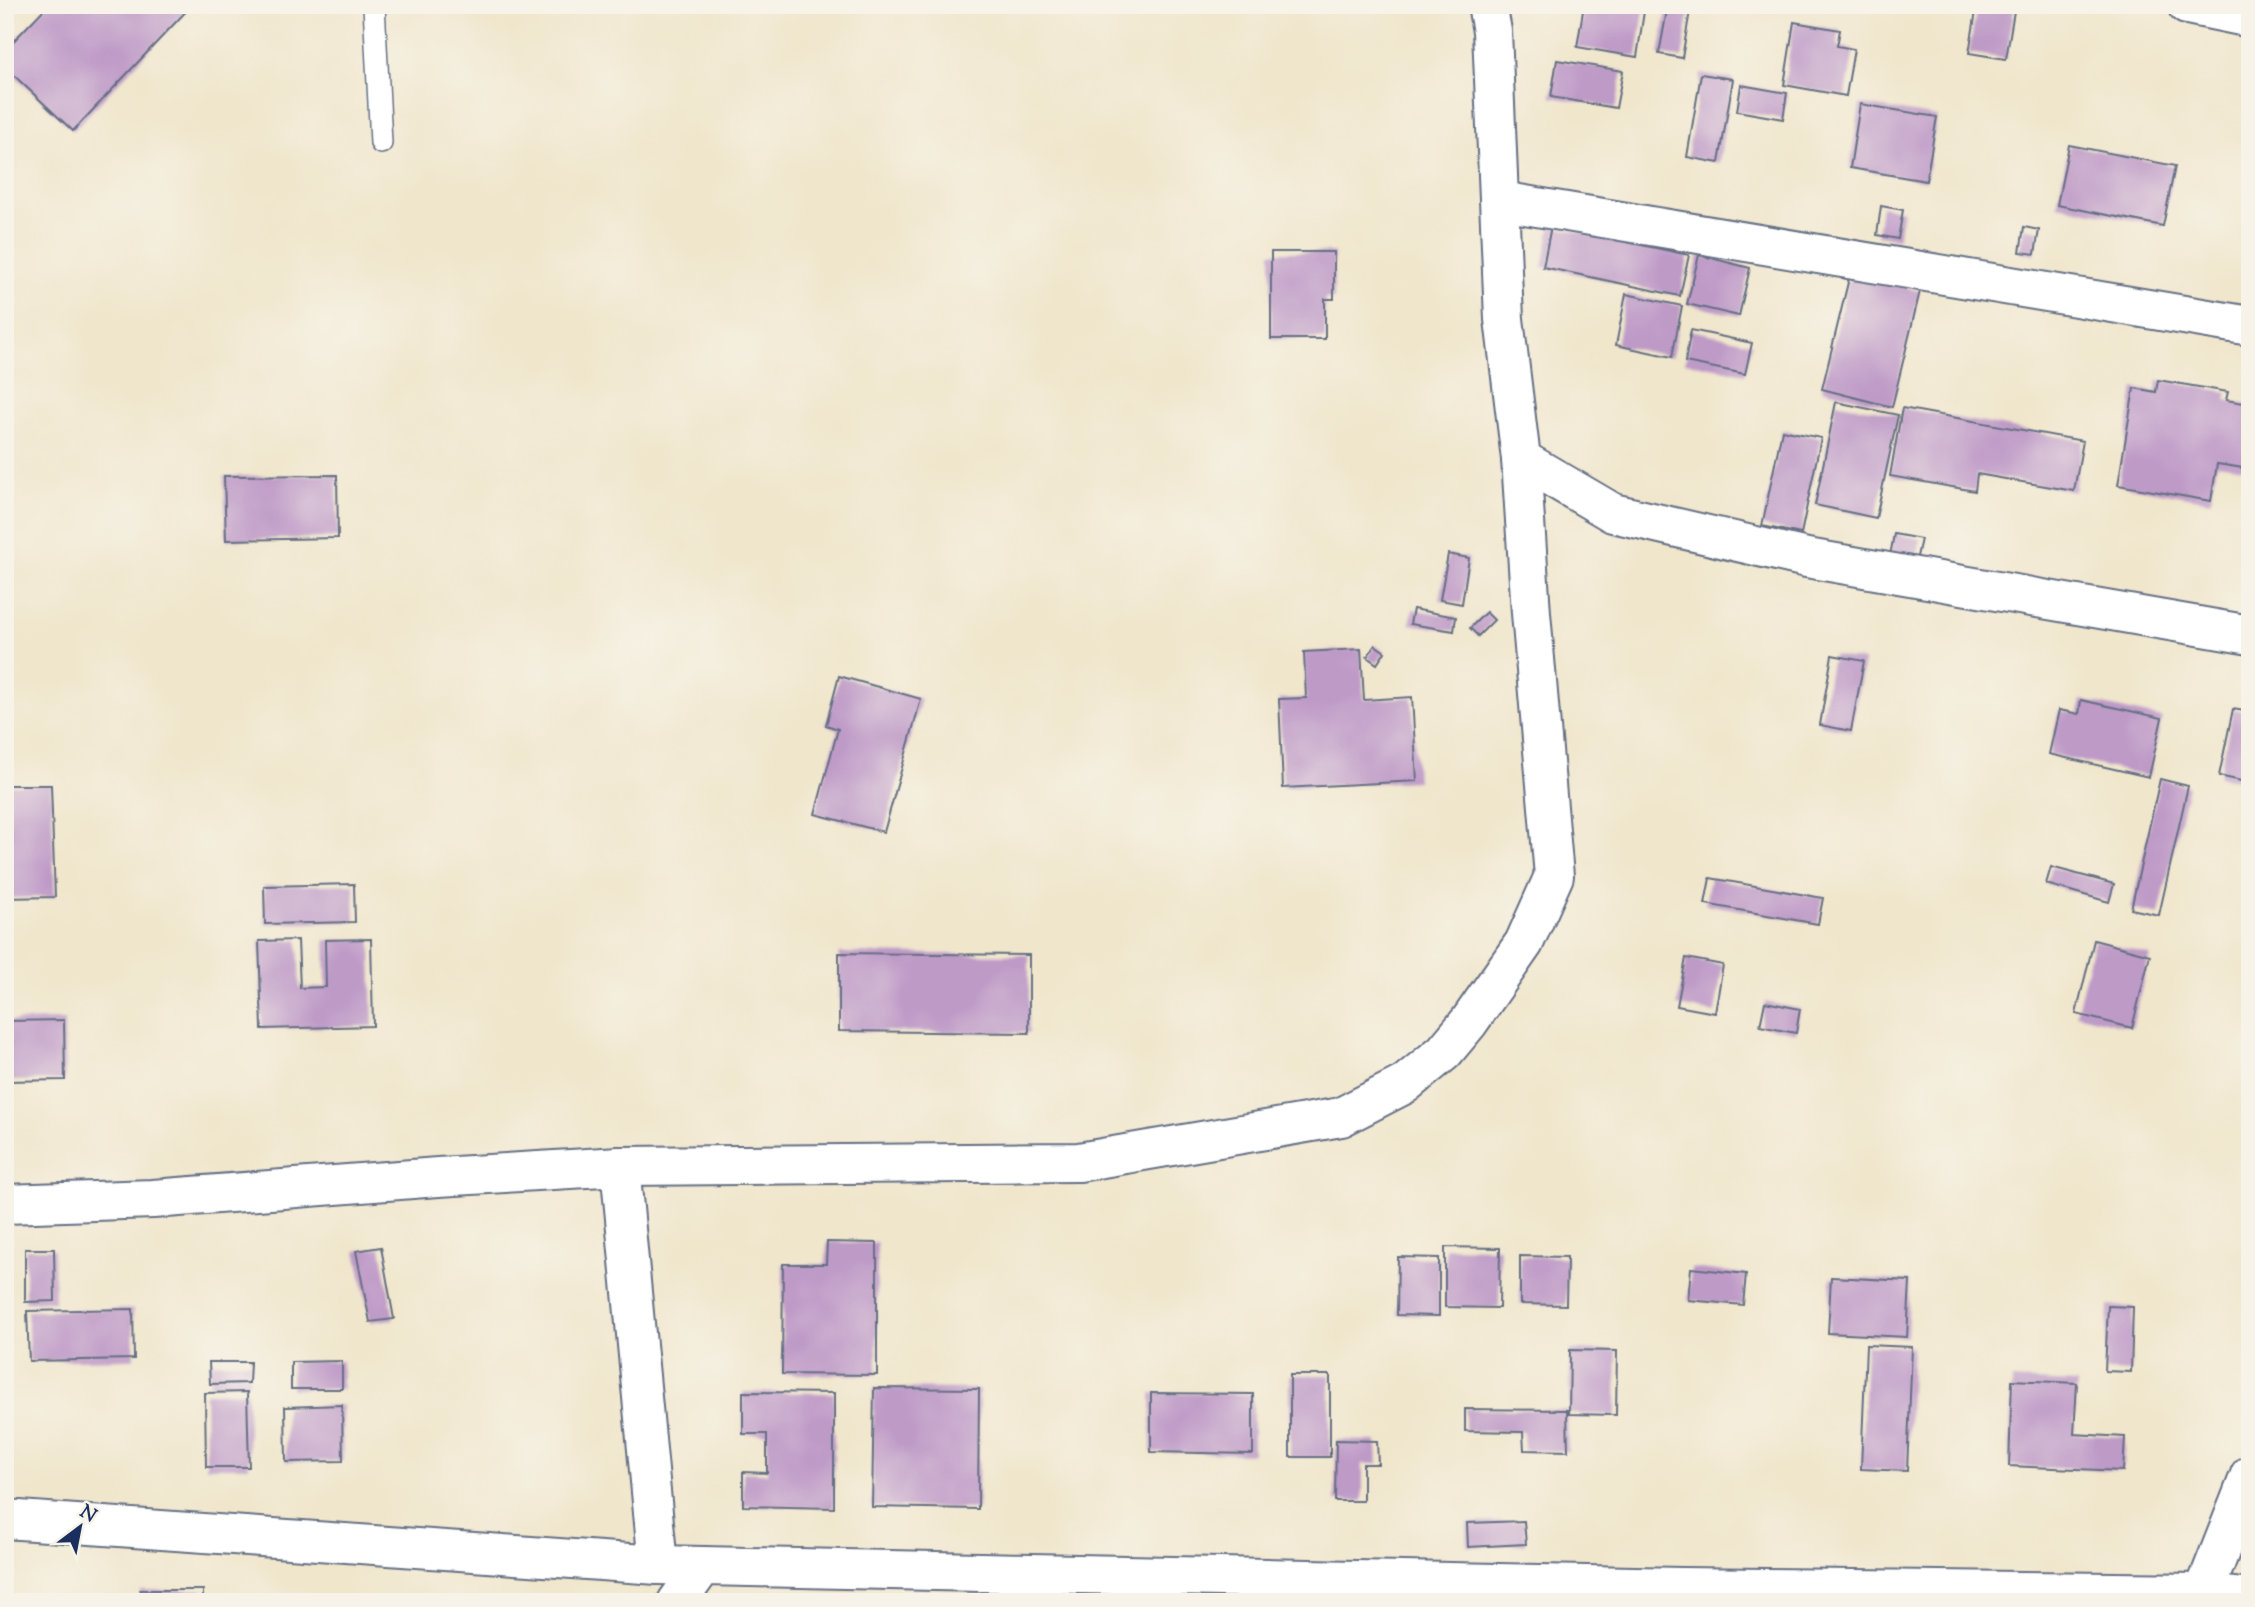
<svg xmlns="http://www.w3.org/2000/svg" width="2255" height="1607" font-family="'Sorts Mill Goudy',serif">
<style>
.building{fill:#be9ac7}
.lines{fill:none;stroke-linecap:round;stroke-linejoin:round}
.service-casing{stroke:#666f84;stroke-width:24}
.minor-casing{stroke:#666f84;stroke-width:42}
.primary-casing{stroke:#666f84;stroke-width:42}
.service{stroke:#fff;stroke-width:21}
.minor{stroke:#fff;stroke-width:38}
.primary{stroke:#fff;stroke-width:38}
</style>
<rect width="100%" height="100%" fill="#f7f3e8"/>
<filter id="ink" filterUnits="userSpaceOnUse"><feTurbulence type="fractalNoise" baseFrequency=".0143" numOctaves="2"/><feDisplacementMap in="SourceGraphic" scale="14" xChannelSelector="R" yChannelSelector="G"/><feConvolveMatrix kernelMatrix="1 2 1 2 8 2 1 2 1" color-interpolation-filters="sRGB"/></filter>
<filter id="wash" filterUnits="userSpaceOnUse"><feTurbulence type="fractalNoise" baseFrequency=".00686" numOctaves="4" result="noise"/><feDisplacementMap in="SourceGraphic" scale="28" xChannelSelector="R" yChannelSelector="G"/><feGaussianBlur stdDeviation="1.57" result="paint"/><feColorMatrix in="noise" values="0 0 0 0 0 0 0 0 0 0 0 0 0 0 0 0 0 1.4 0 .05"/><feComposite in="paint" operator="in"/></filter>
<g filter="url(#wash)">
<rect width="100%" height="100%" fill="#f0e6cc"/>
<g id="blocks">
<g class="building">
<path d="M48,5H192L73,131L5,67V50Z"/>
<path d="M1584,5H1645L1637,57L1577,47Z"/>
<path d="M1668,5H1691L1682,58L1659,54Z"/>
<path d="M1977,5H2015L2006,59L1969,53Z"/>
<path d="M1794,22L1840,30L1837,46L1854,49L1846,96L1784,85Z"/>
<path d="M1557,60L1623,71L1616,108L1551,97Z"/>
<path d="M1701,74L1733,79L1719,163L1687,157Z"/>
<path d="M1741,85L1787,93L1783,119L1737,111Z"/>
<path d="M1860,104L1937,117L1926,181L1850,168Z"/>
<path d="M2069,145L2175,166L2163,226L2057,205Z"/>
<path d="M1881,206L1903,210L1898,239L1877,235Z"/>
<path d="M1551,226L1689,255L1680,296L1543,267Z"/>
<path d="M2024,227L2039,230L2035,254L2020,252Z"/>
<path d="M1271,252H1334V299H1325V339H1271Z"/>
<path d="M1699,255L1750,268L1739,316L1687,304Z"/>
<path d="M1850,274L1920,291L1892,407L1822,389Z"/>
<path d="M1626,294L1682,306L1672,357L1616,345Z"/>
<path d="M1691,330L1752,343L1745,374L1685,362Z"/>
<path d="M2158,380L2228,392L2226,400L2250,404V469L2217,464L2211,501L2118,485L2134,388L2156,392Z"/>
<path d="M1836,402L1898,415L1876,518L1815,505Z"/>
<path d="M1902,408L2083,441L2074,491L1977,474L1975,491L1890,476Z"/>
<path d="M1782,430L1821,438L1801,534L1762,526Z"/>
<path d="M337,475L338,538L226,540L224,476Z"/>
<path d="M1894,534L1921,539L1916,561L1890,556Z"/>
<path d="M1448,554L1469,558L1462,604L1440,600Z"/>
<path d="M1413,609L1456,617L1454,631L1410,624Z"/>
<path d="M1486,612L1494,620L1478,636L1470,628Z"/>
<path d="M1375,645L1385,652L1377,664L1367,657Z"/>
<path d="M1361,649L1364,700L1412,697L1417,781L1283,788L1279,699L1306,698L1304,652Z"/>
<path d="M1832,655L1864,661L1851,731L1820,725Z"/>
<path d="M839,676L921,699L884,832L815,814L838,729L826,725Z"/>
<path d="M2081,700L2162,718L2149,777L2049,754L2059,710L2079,714Z"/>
<path d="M2233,709L2250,712V783L2219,776Z"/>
<path d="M2160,779L2188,786L2159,915L2131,909Z"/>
<path d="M5,785H51L55,897L5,898Z"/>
<path d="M2051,867L2114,884L2109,902L2046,884Z"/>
<path d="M1710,878L1823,898L1818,924L1705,904Z"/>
<path d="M354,884L355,922L265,924L264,886Z"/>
<path d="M371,939L373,1026L262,1029L259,941L298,940L300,988L326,987L325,940Z"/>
<path d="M2094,940L2150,955L2132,1028L2076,1014Z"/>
<path d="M839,953L1029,955V1033L839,1031Z"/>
<path d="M1686,958L1723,965L1715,1013L1677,1006Z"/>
<path d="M1765,1002L1800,1009L1796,1033L1760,1026Z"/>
<path d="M64,1020L65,1080L5,1081V1021Z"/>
<path d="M827,1242L877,1243V1375L782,1374L783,1264H826Z"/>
<path d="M381,1247L394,1319L370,1322L356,1251Z"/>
<path d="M1445,1247L1500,1248L1499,1308L1445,1307Z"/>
<path d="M25,1249H54L55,1301L25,1302Z"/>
<path d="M1520,1256L1567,1257L1566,1305L1520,1304Z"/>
<path d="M1398,1257L1439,1258V1316L1397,1315Z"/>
<path d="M1691,1268L1746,1274L1743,1305L1688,1300Z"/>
<path d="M1831,1277L1910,1281L1907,1337L1828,1333Z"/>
<path d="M2108,1306L2133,1307L2131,1372L2105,1371Z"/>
<path d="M133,1309L134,1359L29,1361L27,1311Z"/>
<path d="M1866,1345L1912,1347L1907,1471L1861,1469Z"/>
<path d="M1570,1350L1617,1351L1616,1415L1569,1414Z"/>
<path d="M342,1361V1389H291V1362Z"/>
<path d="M209,1362H250L249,1383L210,1384Z"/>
<rect x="1290" y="1375" width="40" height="82"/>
<path d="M2012,1380L2077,1383L2074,1434L2125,1437L2123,1471L2009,1466Z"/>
<path d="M874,1388L979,1389L978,1509L872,1507Z"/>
<path d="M247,1392L249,1467H206L205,1393Z"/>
<path d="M743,1392L834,1393V1508L743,1506V1472L767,1473V1434H743Z"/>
<path d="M1151,1393L1253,1394V1454L1151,1452Z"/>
<path d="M342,1405L343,1461L286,1462L285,1407Z"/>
<path d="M1465,1409L1567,1410L1568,1451L1524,1450L1523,1432L1465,1431Z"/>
<path d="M1336,1440L1377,1441L1378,1464H1363V1501H1335Z"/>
<path d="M1524,1521L1526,1544L1468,1547L1467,1523Z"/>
<rect x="140" y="1590" width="63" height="12"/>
</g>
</g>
</g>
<g filter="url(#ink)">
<use href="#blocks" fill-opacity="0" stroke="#666f84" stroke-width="2"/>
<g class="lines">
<defs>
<path id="service" d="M374,5L381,143"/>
<g id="minor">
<path d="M2187,5L2250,18"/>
<path d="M1501,201L2250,326"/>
<path d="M1521,459L1613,513L1807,558L2250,635"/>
<path d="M620,1166L658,1565"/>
<path d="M5,1204L153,1199L438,1177L620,1166L1079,1162L1341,1117L1405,1084L1444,1052L1469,1022L1524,943L1554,876L1531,613L1521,459L1504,319L1492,31L1487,5"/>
<path d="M5,1519L658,1565L1682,1587L2203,1593L2250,1599"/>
<path d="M677,1602L703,1566"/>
</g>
<path id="primary" d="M2200,1602L2250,1475"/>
</defs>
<use href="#service" class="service-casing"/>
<use href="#minor" class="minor-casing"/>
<use href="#primary" class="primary-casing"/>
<use href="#service" class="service"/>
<use href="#minor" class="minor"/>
<use href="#primary" class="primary"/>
</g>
</g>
<rect width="2255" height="1607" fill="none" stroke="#f7f3e8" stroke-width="28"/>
<g transform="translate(80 1527) rotate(32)" stroke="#f7f3e8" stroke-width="5" paint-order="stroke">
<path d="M0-5L12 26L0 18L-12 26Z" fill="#1b2f5e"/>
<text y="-10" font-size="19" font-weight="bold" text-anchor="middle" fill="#1b2f5e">N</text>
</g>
</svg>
